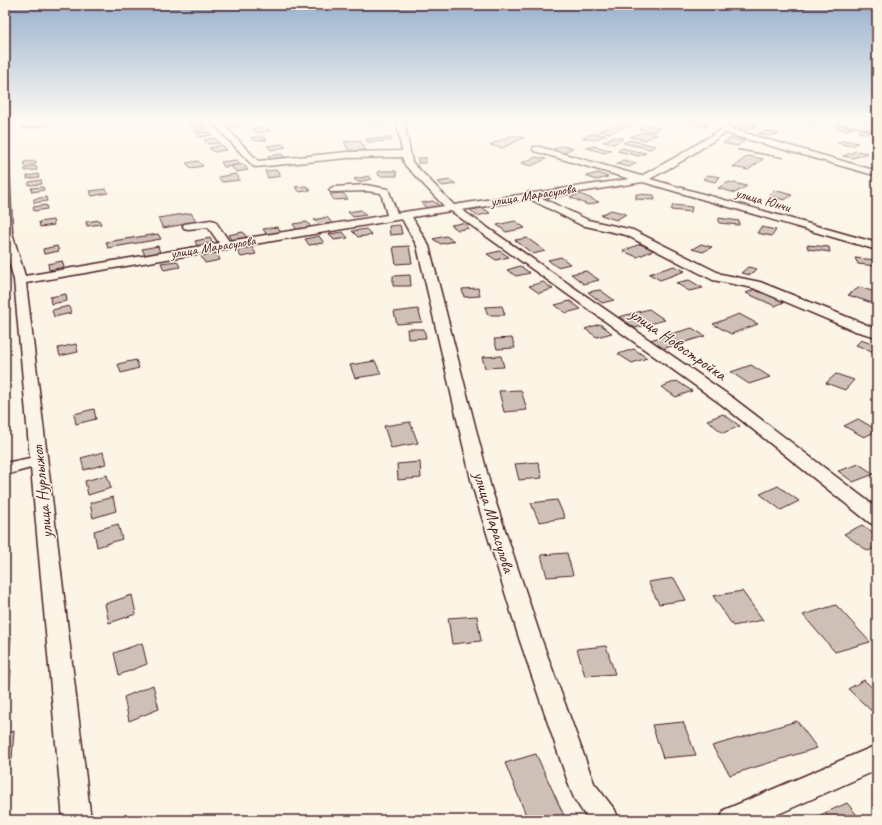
<svg xmlns="http://www.w3.org/2000/svg" width="882" height="825" font-family="Caveat,sans-serif">
<style>
.building{fill:#cfc0b7;stroke:#4a1f2b}
.lines{fill:none;stroke-linecap:round;stroke-linejoin:round}
.minor-casing{stroke:#4a1f2b;stroke-width:3}
.major-casing{stroke:#4a1f2b;stroke-width:3}
.minor{fill:#fcf5e5;fill-rule:evenodd}
.major{fill:#fcf5e5;fill-rule:evenodd}
.labels{text-anchor:middle;dominant-baseline:central;stroke-width:3;stroke-linejoin:round;paint-order:stroke}
.far-street-label{font-size:14px;fill:#4a1f2b;stroke:#fcf5e5}
.street-label{font-size:17px;fill:#4a1f2b;stroke:#fcf5e5}
</style>
<rect width="100%" height="100%" fill="#fcf5e5"/>
<filter id="ink" filterUnits="userSpaceOnUse"><feTurbulence type="fractalNoise" baseFrequency=".025" numOctaves="2"/><feDisplacementMap in="SourceGraphic" scale="8" xChannelSelector="R" yChannelSelector="G"/><feConvolveMatrix kernelMatrix="1 2 1 2 8 2 1 2 1" color-interpolation-filters="sRGB"/></filter>
<g filter="url(#ink)">
<g class="building">
<path d="M201,121L203,124L190,126L188,122Z"/>
<path d="M383,121V126H371V122Z"/>
<path d="M709,121L703,123L709,124L704,127L688,123L692,121Z"/>
<path d="M802,121H816L821,122L815,126L799,123Z"/>
<path d="M239,122L241,125L228,127L226,123Z"/>
<path d="M623,122L634,124L609,133L599,131Z"/>
<path d="M47,124L48,126L23,129V127Z"/>
<path d="M749,124L757,126L747,130L739,128Z"/>
<path d="M646,125L661,128L654,132L639,129Z"/>
<path d="M837,125L842,126L853,128L849,130L834,128Z"/>
<path d="M204,126L206,129L195,131L193,127Z"/>
<path d="M265,127L270,131L258,133L253,129Z"/>
<path d="M861,129L873,132L869,134L858,132Z"/>
<path d="M768,131L779,134L770,136L758,133Z"/>
<path d="M209,132L212,135L200,137L196,133Z"/>
<path d="M643,132L657,135L644,140L630,137Z"/>
<path d="M594,133L606,135L594,140L582,138Z"/>
<path d="M513,135L524,138L502,148L490,145Z"/>
<path d="M262,136L267,140L255,141L251,138Z"/>
<path d="M613,137L624,138L614,144L603,142Z"/>
<path d="M215,138L220,143L208,144L204,140Z"/>
<path d="M391,138V141L367,142L366,139Z"/>
<path d="M731,138L745,141L737,146L723,143Z"/>
<path d="M360,140L366,150L349,151L344,142Z"/>
<path d="M630,140L656,146L650,149L623,143Z"/>
<path d="M844,140L858,143L851,146L837,143Z"/>
<path d="M282,144L286,147L271,150L267,146Z"/>
<path d="M222,145L227,150L214,152L209,148Z"/>
<path d="M561,146L573,148L563,153L551,150Z"/>
<path d="M593,146L611,150L605,153L587,148Z"/>
<path d="M623,148L629,150L646,153L639,156L617,151Z"/>
<path d="M738,149L784,158L737,150Z"/>
<path d="M856,151L868,153L853,158L843,156Z"/>
<path d="M281,154L285,157L271,159L267,156Z"/>
<path d="M748,156L763,159L748,170L733,167Z"/>
<path d="M536,157L546,159L531,166L521,163Z"/>
<rect x="418" y="158" width="8" height="5"/>
<path d="M237,160L241,165L224,167L221,162Z"/>
<path d="M623,160L636,163L629,167L616,164Z"/>
<path d="M36,161V164L25,166L24,162Z"/>
<path d="M198,161L203,166L191,168L186,163Z"/>
<path d="M243,164L248,170L236,172L231,166Z"/>
<path d="M36,166L37,170L25,171V168Z"/>
<path d="M277,170L281,176L268,178L265,171Z"/>
<path d="M378,171H396L397,176H379Z"/>
<path d="M598,173L608,177L596,180L586,176Z"/>
<path d="M38,174L39,177L27,179V176Z"/>
<path d="M236,174L240,180L222,182L218,177Z"/>
<path d="M708,175L720,177L715,182L703,179Z"/>
<path d="M369,176L372,179L358,182L354,179Z"/>
<path d="M41,180L42,184L29,185V182Z"/>
<path d="M450,180L456,184L443,186L437,182Z"/>
<path d="M729,182L747,186L735,193L718,188Z"/>
<path d="M306,186L311,190L300,192L295,187Z"/>
<path d="M43,187L44,190L32,192L31,188Z"/>
<path d="M106,189L108,193L92,196L90,191Z"/>
<path d="M774,190L792,195L785,200L768,196Z"/>
<path d="M343,193L348,199L334,200L330,194Z"/>
<path d="M580,194L599,202L588,205L570,197Z"/>
<path d="M636,194L654,195L655,200L636,199Z"/>
<path d="M46,197L47,201L34,203V199Z"/>
<path d="M433,201L440,206L427,208L421,203Z"/>
<path d="M46,205L47,209L34,211L33,207Z"/>
<path d="M673,205L692,207L691,212L671,210Z"/>
<path d="M483,208L490,213L477,216L470,210Z"/>
<path d="M361,210L366,215L353,217L348,212Z"/>
<path d="M611,210L626,214L616,220L601,215Z"/>
<path d="M191,213L197,222L163,228L158,218Z"/>
<path d="M327,217L332,223L319,225L314,220Z"/>
<path d="M719,218L739,221V225L719,223Z"/>
<path d="M53,220L54,225L40,227L39,222Z"/>
<path d="M99,220L101,224L87,226L86,222Z"/>
<path d="M515,221L525,228L506,232L497,225Z"/>
<path d="M307,222L311,227L297,230L293,224Z"/>
<path d="M463,223L469,228L458,230L451,225Z"/>
<path d="M400,225L402,234L390,235L389,226Z"/>
<path d="M277,227L281,232L267,235L263,229Z"/>
<path d="M761,227L776,230L772,236L757,233Z"/>
<path d="M366,229L372,235L358,237L352,231Z"/>
<path d="M243,232L247,238L232,241L228,235Z"/>
<path d="M343,232L348,238L334,240L329,234Z"/>
<path d="M158,234L161,239L108,248L106,242Z"/>
<path d="M319,236L324,243L309,245L305,239Z"/>
<path d="M446,236L454,241L441,244L433,239Z"/>
<path d="M210,238L213,244L198,247L195,241Z"/>
<path d="M527,238L545,251L533,254L515,240Z"/>
<path d="M640,244L654,250L637,257L623,251Z"/>
<path d="M701,244L712,247L703,252L692,249Z"/>
<path d="M807,245L829,247L830,252L808,249Z"/>
<path d="M57,246L59,251L44,254L43,249Z"/>
<path d="M158,246L160,253L145,255L142,249Z"/>
<path d="M409,246L412,263L396,264L393,247Z"/>
<path d="M252,247L256,254L241,257L237,250Z"/>
<path d="M500,251L509,257L496,260L487,254Z"/>
<path d="M217,253L220,260L205,263L201,256Z"/>
<path d="M561,257L570,264L557,267L548,260Z"/>
<path d="M855,258L877,260V266L858,264Z"/>
<path d="M62,261L64,267L49,270L48,264Z"/>
<path d="M177,261L180,267L164,270L161,263Z"/>
<path d="M520,266L530,273L516,276L507,270Z"/>
<path d="M674,266L685,271L660,280L649,274Z"/>
<path d="M748,267L757,269L751,275L741,273Z"/>
<path d="M586,271L599,280L584,284L571,274Z"/>
<path d="M410,275L411,286H393V276Z"/>
<path d="M689,280L703,288L689,291L676,283Z"/>
<path d="M543,282L553,289L539,293L529,286Z"/>
<path d="M860,287L877,293V303L875,304L848,295Z"/>
<path d="M478,288L480,296L464,297L462,289Z"/>
<path d="M757,288L786,301L775,306L746,293Z"/>
<path d="M600,290L614,300L602,303L588,292Z"/>
<path d="M66,294L67,301L51,304L50,297Z"/>
<path d="M570,301L581,309L566,313L555,305Z"/>
<path d="M69,306L71,313L54,317L52,310Z"/>
<path d="M502,306L505,315H488L485,307Z"/>
<path d="M418,309L422,322L397,324L394,312Z"/>
<path d="M649,309L665,320L635,328L619,317Z"/>
<path d="M739,314L758,324L731,334L713,324Z"/>
<path d="M600,324L612,333L597,337L585,329Z"/>
<path d="M692,328L705,336L662,349L650,340Z"/>
<path d="M407,329H424L426,338L408,339Z"/>
<path d="M512,338L515,348L497,349L494,339Z"/>
<path d="M861,340L877,346V349L874,352L856,345Z"/>
<path d="M76,344L78,352L60,356L58,348Z"/>
<path d="M634,349L647,358L632,363L618,354Z"/>
<path d="M501,356L504,367L485,368L482,357Z"/>
<path d="M136,360L139,368L121,373L118,364Z"/>
<path d="M375,361L381,374L355,378L350,365Z"/>
<path d="M751,365L770,377L749,384L731,372Z"/>
<path d="M836,374L854,380L845,390L826,383Z"/>
<path d="M677,381L692,391L676,397L661,387Z"/>
<path d="M521,390L527,410L504,412L499,391Z"/>
<path d="M94,409L96,419L76,424L74,414Z"/>
<path d="M723,414L740,426L723,433L707,420Z"/>
<path d="M858,419L877,430V431L864,437L844,426Z"/>
<path d="M410,422L418,443L391,448L384,426Z"/>
<path d="M103,452L106,464L84,470L81,458Z"/>
<path d="M420,462L421,478L398,480L397,464Z"/>
<path d="M538,462L542,478L519,480L515,464Z"/>
<path d="M859,464L874,474L853,482L838,471Z"/>
<path d="M107,475L111,488L88,495L85,481Z"/>
<path d="M778,486L799,501L781,510L760,494Z"/>
<path d="M113,497L116,511L93,518L90,503Z"/>
<path d="M557,500L565,518L539,522L531,503Z"/>
<path d="M118,524L122,539L97,547L94,531Z"/>
<path d="M862,525L877,535V547L868,551L844,534Z"/>
<path d="M567,553L573,575L547,577L541,555Z"/>
<path d="M674,578L686,600L659,604L648,582Z"/>
<path d="M742,591L763,620L733,626L713,596Z"/>
<path d="M132,595L136,614L109,623L105,604Z"/>
<path d="M836,605L870,642L835,652L803,615Z"/>
<path d="M477,616L481,641L452,644L448,618Z"/>
<path d="M11,637L9,660L5,661V639Z"/>
<path d="M142,643L147,664L119,675L114,653Z"/>
<path d="M606,646L615,674L585,676L577,649Z"/>
<path d="M11,670L9,694L5,695V671Z"/>
<path d="M864,680L877,692V716L848,689Z"/>
<path d="M153,685L159,709L129,721L124,697Z"/>
<path d="M797,721L817,748L730,775L712,746Z"/>
<path d="M683,722L696,755L663,758L652,725Z"/>
<path d="M14,731L12,759L5,761V734Z"/>
<path d="M536,754L566,820H528L505,763Z"/>
<path d="M847,803L861,820H809Z"/>
</g>
<g class="lines">
<defs>
<g id="minor">
<path d="M211,121H220L258,161L347,152L402,151L396,121H404L412,162L454,205L525,194L529,192L533,193L630,179L534,151L533,149L534,147H540L641,176L676,157L735,121H745L731,129L877,171L876,174H870L725,133L682,161L650,179L877,243V250L643,182L542,198L588,220L633,230L721,274L760,282L877,329V337L855,331L753,288L713,280L626,235L581,225L530,199L462,210L733,398L877,508V525L870,523L721,404L451,211L412,217L429,246L491,488L541,638L594,783L615,810L619,820H588L575,800L571,791L519,638L473,488L417,246L402,219L26,283L91,820H63L31,468L5,475V463L30,458L14,280L5,246V161L9,164L12,233L25,276L219,243L208,227L188,229L184,228L183,226L184,224L211,220L215,221L229,241L387,215L381,193L366,191L331,192L329,190L331,188L334,187L366,185L388,189L397,213L444,206L405,165L402,157L347,158L256,167L253,166Z"/>
<path d="M877,745V770L765,820H720L724,810Z"/>
</g>
<path id="major" d="M840,121H860L877,125V131L841,123Z"/>
</defs>
<use href="#minor" class="minor-casing"/>
<use href="#major" class="major-casing"/>
<use href="#minor" class="minor"/>
<use href="#major" class="major"/>
</g>
</g>
<linearGradient id="sky" x2="0" y2="1"><stop stop-color="#98b1cd"/><stop offset="0.51" stop-color="#fefaf3"/><stop offset="1" stop-color="#fefaf3" stop-opacity="0"/></linearGradient>
<rect width="882" height="237" fill="url(#sky)"/>
<g class="labels">
<g class="far-street-label">
<text transform="translate(533 195) rotate(-9)">улица Марасулова</text>
<text transform="translate(763 200) rotate(16)">улица Юнчи</text>
<text transform="translate(213 247) rotate(-9)">улица Марасулова</text>
</g>
<g class="street-label">
<text transform="translate(678 344) rotate(35)">улица Новостройка</text>
<text transform="translate(42 492) rotate(-96)">улица Нурлыжол</text>
<text transform="translate(494 522) rotate(73)">улица Марасулова</text>
</g>
</g>
<rect width="882" height="825" fill="none" stroke="#fcf5e5" stroke-width="20"/>
<rect x="10" y="10" width="862" height="805" fill="none" stroke="#4a1f2b" stroke-width="1.5" filter="url(#ink)"/>
</svg>
